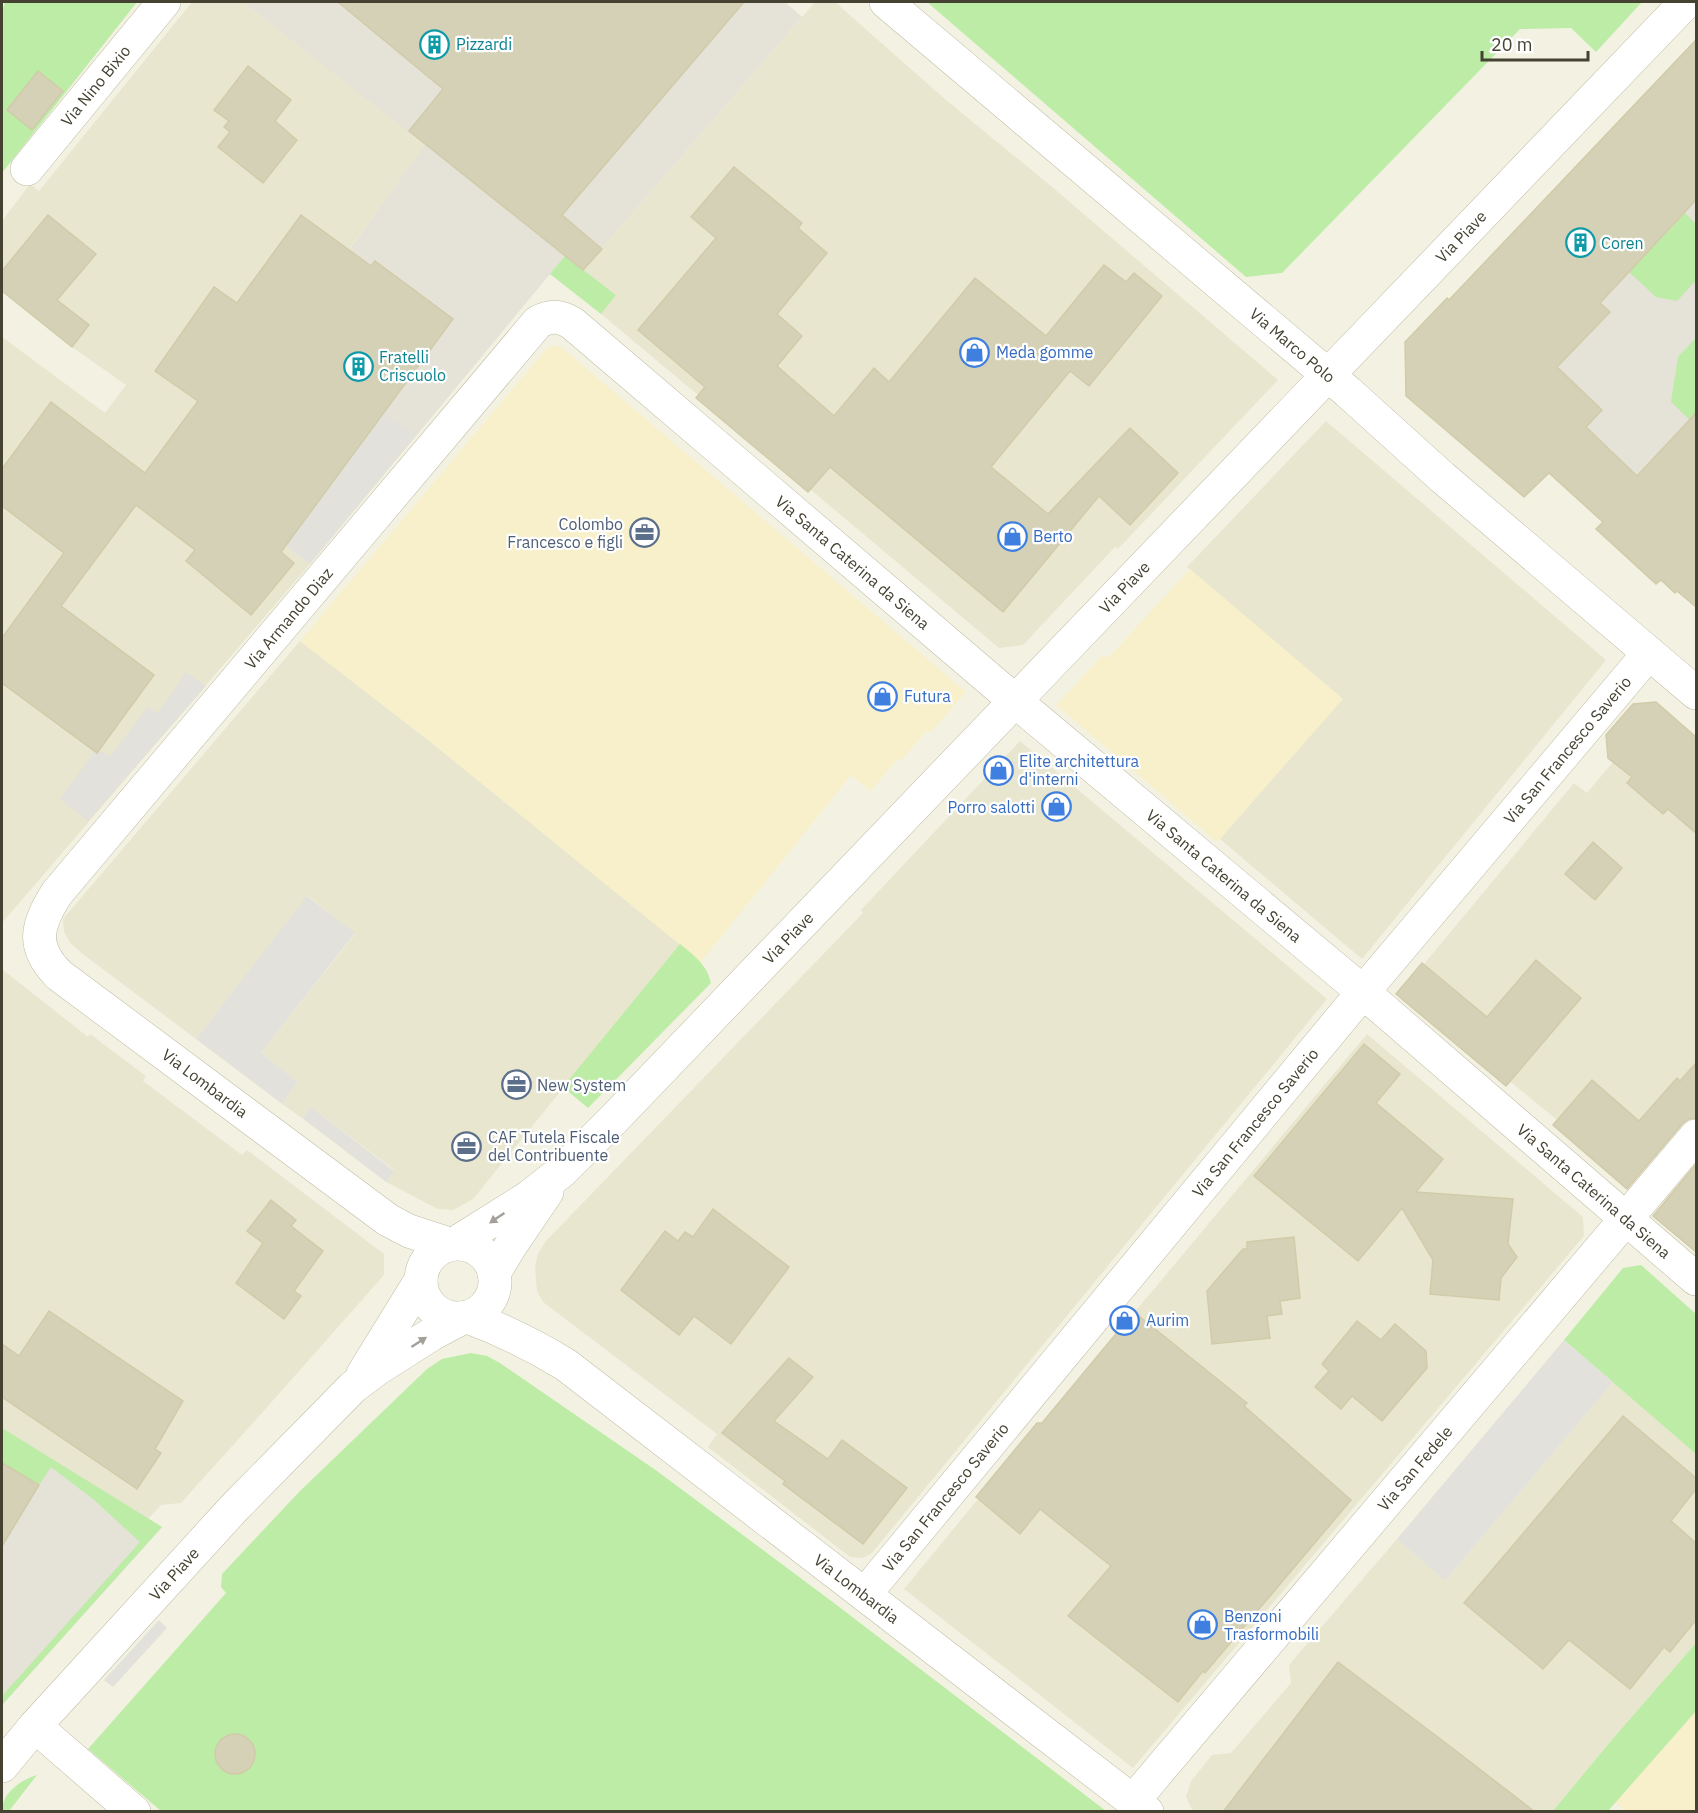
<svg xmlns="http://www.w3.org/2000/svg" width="1698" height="1813" font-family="'IBM Plex Sans',sans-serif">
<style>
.residential{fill:#e8e6cf}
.commercial{fill:#f8f0ca}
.industrial{fill:#e5e2d7}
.green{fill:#bceca6}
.parking{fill:#e3e1db}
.building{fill:#d5d1b6;stroke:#d1cba9;stroke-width:1.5}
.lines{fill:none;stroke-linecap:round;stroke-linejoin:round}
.minor-casing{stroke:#bfbca4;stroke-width:34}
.minor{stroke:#fff;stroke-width:33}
.oneway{fill:#a2a098}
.labels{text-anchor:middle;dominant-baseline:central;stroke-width:4.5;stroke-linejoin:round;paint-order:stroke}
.culture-label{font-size:16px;fill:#0d838f;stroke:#fff;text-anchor:start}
.street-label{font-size:16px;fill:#454232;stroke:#fff}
.shop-label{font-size:16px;fill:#366cbe;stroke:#fff;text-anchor:start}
.service-label{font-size:16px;fill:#4e5e75;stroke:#fff;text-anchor:start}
</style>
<rect width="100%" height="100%" fill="#f3f2e2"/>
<g class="residential">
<path d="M192,2H243L426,145L283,339L213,492L310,564L2,923V337L105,413L126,385L72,347L2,291V221L30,184L39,191Z"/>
<path d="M815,2H835L946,100L1051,186L1278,380L1118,549L1115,547L1023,645L999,648L811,490L808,492L696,398L698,395L601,314L616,295L583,270Z"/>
<path d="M1326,421L1606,660L1362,959L1220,839L1342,699L1187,567Z"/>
<path d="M300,641L432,743L680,944L473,1199L453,1210L438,1209L386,1182L394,1170L311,1107L302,1118L282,1104L298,1082L261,1053L355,934L308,896L196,1039L84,955L71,944L64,932L63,919Z"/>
<path d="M1656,702L1696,737V1110L1627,1190L1553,1126L1557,1120L1511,1082L1506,1086L1396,994L1422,963L1424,964L1574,783L1587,793L1613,762L1606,735L1633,704Z"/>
<path d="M1020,741L1327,999L872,1553L863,1558L850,1557L708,1447L717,1434L543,1302L537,1291L535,1267L538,1254L545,1242L863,913L861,910Z"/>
<path d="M2,969L88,1037L90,1034L146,1076L143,1081L242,1155L247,1150L384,1254V1275L269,1405L181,1503L161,1505L148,1519L2,1428Z"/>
<path d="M1367,1034L1583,1217L1584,1236L1133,1768L904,1589L978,1499L976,1497L1037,1423H1042Z"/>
<path d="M1613,1382L1696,1454V1643L1610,1742L1553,1811L1193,1812L1186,1797L1191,1781L1212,1755L1231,1753L1291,1683L1289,1665L1397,1539L1445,1581Z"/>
</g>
<g class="commercial">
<path d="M560,346L966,692L931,732L927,730L901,761L897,759L871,791L851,775L701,962L432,743L300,641L548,347Z"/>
<path d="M1190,569L1343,699L1217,842L1056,705L1103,655L1108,658Z"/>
<path d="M1696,1711V1811H1625L1615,1802Z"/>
</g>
<g class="industrial">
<path d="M243,2H785L802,17L583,270L565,256L310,564L188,473L425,145Z"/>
<path d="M1696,40V607L1677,591L1675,593L1661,580L1656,584L1596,529L1603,522L1549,473L1524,497L1406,396L1405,342L1447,298L1449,299Z"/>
<path d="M2,1428L162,1527L2,1705Z"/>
</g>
<g class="green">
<path d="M5,2H137L2,173V12Z"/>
<path d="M927,2H1642L1596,52L1571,28L1520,29L1282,273L1246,277Z"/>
<path d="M1685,213L1696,224V280L1677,301L1656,297L1629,272Z"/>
<path d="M565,256L616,295L601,314L550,274Z"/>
<path d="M1696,338V413L1690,420L1671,402L1678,357Z"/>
<path d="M680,944C693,955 707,964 711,983L588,1108L563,1087Z"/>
<path d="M1641,1265L1696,1314V1454L1564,1340L1623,1268Z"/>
<path d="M471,1353L487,1356L500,1363L657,1471L834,1603L1106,1811H161L88,1749L226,1593L221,1587L222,1574L300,1491L427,1369L442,1359Z"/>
<path d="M2,1428L162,1527L2,1705V1696L140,1542L93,1499L51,1467L39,1485L2,1463Z"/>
<path d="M1696,1643V1711L1608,1811H1553L1610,1742Z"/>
<path d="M37,1775L9,1811H2C1,1794 22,1779 37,1775Z"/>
</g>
<g class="parking">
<path d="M384,413L414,436L310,564L286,545Z"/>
<path d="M186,672L206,686L88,821L60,799L95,751L97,753L99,750L110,757L148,707L158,713Z"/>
<path d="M307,896L355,933L261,1053L298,1082L282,1104L196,1039Z"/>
<path d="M311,1107L394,1171L386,1182L302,1118Z"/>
<path d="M1564,1340L1613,1382L1445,1581L1397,1539Z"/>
<path d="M159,1620L167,1628L113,1687L104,1680Z"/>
</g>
<g class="building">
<path d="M338,2H744L562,215L602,249L583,270L409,131L443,89Z"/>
<path d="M1696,40V200L1600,303L1610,312L1557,367L1602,410L1586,427L1637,476L1696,413V607L1677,591L1675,593L1661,580L1656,584L1596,529L1603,522L1549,473L1524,497L1406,396L1405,342L1447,298L1449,300Z"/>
<path d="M248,66L291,100L275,121L297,140L263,183L218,147L230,132L224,127L229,121L214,110Z"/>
<path d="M38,71L63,91L32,130L7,110Z"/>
<path d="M734,167L802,223L798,228L827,253L777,314L802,336L777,366L834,416L874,368L889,382L975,278L1046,336L1104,265L1126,282L1134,273L1162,296L1089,386L1070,371L991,467L1048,514L1130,428L1178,473L1130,525L1099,496L1003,612L830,467L808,492L696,398L705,387L638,330L716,238L691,217Z"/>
<path d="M48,215L96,254L57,300L89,325L72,347L2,291V271Z"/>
<path d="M301,215L371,266L375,261L453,319L281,552L294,563L251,615L186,561L195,550L136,505L61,606L154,675L97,753L2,683V638L64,553L2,506V469L51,402L145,473L198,401L155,371L214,287L237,303Z"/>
<path d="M1656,702L1696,737V833L1668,809L1663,814L1627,783L1632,777L1608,758L1606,735L1633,704Z"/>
<path d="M1593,842L1622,868L1595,900L1565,874Z"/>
<path d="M1536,960L1581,998L1506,1086L1396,994L1422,963L1487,1017Z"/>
<path d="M1364,1044L1400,1074L1376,1103L1443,1159L1416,1192L1513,1199L1508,1244L1517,1257L1501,1278L1499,1300L1430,1294L1433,1260L1402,1208L1358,1261L1254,1176Z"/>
<path d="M1696,1063V1118L1689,1119L1682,1124L1627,1189L1553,1125L1592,1080L1639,1121L1677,1078L1680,1081Z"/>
<path d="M1696,1164V1252L1653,1216Z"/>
<path d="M271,1200L296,1220L291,1226L323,1251L294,1291L301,1296L284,1319L236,1283L263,1243L247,1231Z"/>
<path d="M713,1209L789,1267L731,1344L694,1316L679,1335L621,1290L665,1231L678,1241L685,1232L693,1237Z"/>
<path d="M1294,1237L1300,1298L1280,1301L1282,1314L1267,1316L1270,1338L1212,1344L1207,1291L1243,1249H1247V1242Z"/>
<path d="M49,1311L183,1401L155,1449L161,1453L137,1489L2,1397V1344L19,1356Z"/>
<path d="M1134,1312L1247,1403L1244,1406L1351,1500L1205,1673L1203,1671L1178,1702L1068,1616L1111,1566L1040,1509L1020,1534L976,1497L1037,1423H1042Z"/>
<path d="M1357,1321L1381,1340L1395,1324L1426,1351L1427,1368L1382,1421L1352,1396L1341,1409L1315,1387L1329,1371L1322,1364Z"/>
<path d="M789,1358L813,1377L774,1421L828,1459L842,1440L907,1488L863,1544L783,1484L785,1481L722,1433Z"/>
<path d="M1623,1416L1696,1478V1489L1671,1521L1696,1543V1620L1670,1652L1664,1647L1630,1689L1569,1640L1543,1669L1464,1603Z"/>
<path d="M2,1463L39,1485L2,1546Z"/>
<path d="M1338,1662L1451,1747L1535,1812H1223Z"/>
<circle cx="235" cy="1754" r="20"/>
</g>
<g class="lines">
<defs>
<g id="minor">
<path id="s1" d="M886,2L1348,392L1442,477L1696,693"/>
<path id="s2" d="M27,169L164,2"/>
<path id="s3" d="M456,1243L529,1197L562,1171L612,1121L1686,2"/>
<circle cx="458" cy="1281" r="37"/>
<path id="s4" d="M449,1244L409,1231L388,1220L59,975C30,946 37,924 57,893L538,322C551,315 560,316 572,323L1014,700L1363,992L1696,1279"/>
<path d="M494,1273L511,1245L547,1192"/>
<path id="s5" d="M468,1317C503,1330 535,1346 566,1365L1147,1812"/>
<path d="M363,1374L421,1280"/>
<path id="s6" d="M865,1594L1363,992L1649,653"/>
<path d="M35,1726L134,1812"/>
<path id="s7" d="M2,1766L35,1726L234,1508L353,1387L377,1369L432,1334L462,1318"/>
<path id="s8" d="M1133,1801L1696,1136"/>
</g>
</defs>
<use href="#minor" class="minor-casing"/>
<use href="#minor" class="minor"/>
</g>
<defs><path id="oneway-solid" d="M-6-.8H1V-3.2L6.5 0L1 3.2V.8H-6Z" transform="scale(1.5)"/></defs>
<g class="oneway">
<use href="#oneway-solid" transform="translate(497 1218) rotate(146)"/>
<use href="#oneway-solid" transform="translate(419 1342) rotate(-33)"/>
</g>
<defs>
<symbol id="building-ring" viewBox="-11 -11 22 22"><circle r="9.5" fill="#fff" stroke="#0f9aa8" stroke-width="1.5"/><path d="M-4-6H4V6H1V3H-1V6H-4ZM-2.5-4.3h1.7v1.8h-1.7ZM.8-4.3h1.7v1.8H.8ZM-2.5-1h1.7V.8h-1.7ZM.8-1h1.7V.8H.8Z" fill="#0f9aa8"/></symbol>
<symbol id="shop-ring" viewBox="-11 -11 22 22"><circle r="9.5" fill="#fff" stroke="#3f7fe0" stroke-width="1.5"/><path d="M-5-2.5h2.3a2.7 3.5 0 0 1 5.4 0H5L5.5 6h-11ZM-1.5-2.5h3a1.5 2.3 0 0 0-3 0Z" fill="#3f7fe0"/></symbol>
<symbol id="office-ring" viewBox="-11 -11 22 22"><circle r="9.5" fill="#fff" stroke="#5c6f8a" stroke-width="1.5"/><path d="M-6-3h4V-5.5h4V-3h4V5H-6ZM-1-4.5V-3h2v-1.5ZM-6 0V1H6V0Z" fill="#5c6f8a"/></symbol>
</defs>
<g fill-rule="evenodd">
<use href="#building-ring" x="418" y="28" width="33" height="33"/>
<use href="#building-ring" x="1564" y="226" width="33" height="33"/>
<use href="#shop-ring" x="958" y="336" width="33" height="33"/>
<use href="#building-ring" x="342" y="350" width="33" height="33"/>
<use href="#office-ring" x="628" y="516" width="33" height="33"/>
<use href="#shop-ring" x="996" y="520" width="33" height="33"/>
<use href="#shop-ring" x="866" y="680" width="33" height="33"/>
<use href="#shop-ring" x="982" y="754" width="33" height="33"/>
<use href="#shop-ring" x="1040" y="790" width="33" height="33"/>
<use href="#office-ring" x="500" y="1068" width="33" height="33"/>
<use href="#office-ring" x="450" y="1130" width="33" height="33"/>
<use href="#shop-ring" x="1108" y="1304" width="33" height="33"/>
<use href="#shop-ring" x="1186" y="1608" width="33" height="33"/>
</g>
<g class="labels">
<g class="culture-label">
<text x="456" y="44">Pizzardi</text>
<text x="1601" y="243">Coren</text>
<text x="379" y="357">Fratelli<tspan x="379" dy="18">Criscuolo</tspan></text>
</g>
<g class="street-label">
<text stroke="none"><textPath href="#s2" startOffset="108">Via Nino Bixio</textPath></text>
<text stroke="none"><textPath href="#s3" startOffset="1425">Via Piave</textPath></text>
<text stroke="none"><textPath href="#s1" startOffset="532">Via Marco Polo</textPath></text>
<text stroke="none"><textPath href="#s4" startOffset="1719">Via Santa Caterina da Siena</textPath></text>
<text stroke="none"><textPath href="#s3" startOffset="939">Via Piave</textPath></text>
<text stroke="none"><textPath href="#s4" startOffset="927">Via Armando Diaz</textPath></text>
<text stroke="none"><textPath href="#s6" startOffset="1098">Via San Francesco Saverio</textPath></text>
<text stroke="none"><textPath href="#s4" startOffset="2205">Via Santa Caterina da Siena</textPath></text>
<text stroke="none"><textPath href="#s3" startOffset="453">Via Piave</textPath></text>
<text transform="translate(205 1083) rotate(37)">Via Lombardia</text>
<text stroke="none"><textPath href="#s6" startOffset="612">Via San Francesco Saverio</textPath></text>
<text stroke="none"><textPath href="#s4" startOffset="2691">Via Santa Caterina da Siena</textPath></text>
<text stroke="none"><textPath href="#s8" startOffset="436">Via San Fedele</textPath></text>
<text stroke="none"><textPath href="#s6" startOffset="126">Via San Francesco Saverio</textPath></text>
<text stroke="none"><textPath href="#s7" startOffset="258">Via Piave</textPath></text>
<text stroke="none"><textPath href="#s5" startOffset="476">Via Lombardia</textPath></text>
</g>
<g class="shop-label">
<text x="996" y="352">Meda gomme</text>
<text x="1033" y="536">Berto</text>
<text x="904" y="696">Futura</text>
<text x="1019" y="761">Elite architettura<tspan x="1019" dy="18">d'interni</tspan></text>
<text x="1035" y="807" text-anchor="end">Porro salotti</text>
<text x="1146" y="1320">Aurim</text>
<text x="1224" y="1616">Benzoni<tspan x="1224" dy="18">Trasformobili</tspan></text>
</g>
<g class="service-label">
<text x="623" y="524" text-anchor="end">Colombo<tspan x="623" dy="18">Francesco e figli</tspan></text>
<text x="537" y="1085">New System</text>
<text x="488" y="1137">CAF Tutela Fiscale<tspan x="488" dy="18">del Contribuente</tspan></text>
</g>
</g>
<rect width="1698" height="1813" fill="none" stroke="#454232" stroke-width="6"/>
<path d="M1482 51v9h106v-9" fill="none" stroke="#454232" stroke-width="3"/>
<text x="1491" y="51" font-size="18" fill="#454232" stroke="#ffffff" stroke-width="4.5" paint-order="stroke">20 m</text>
</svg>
